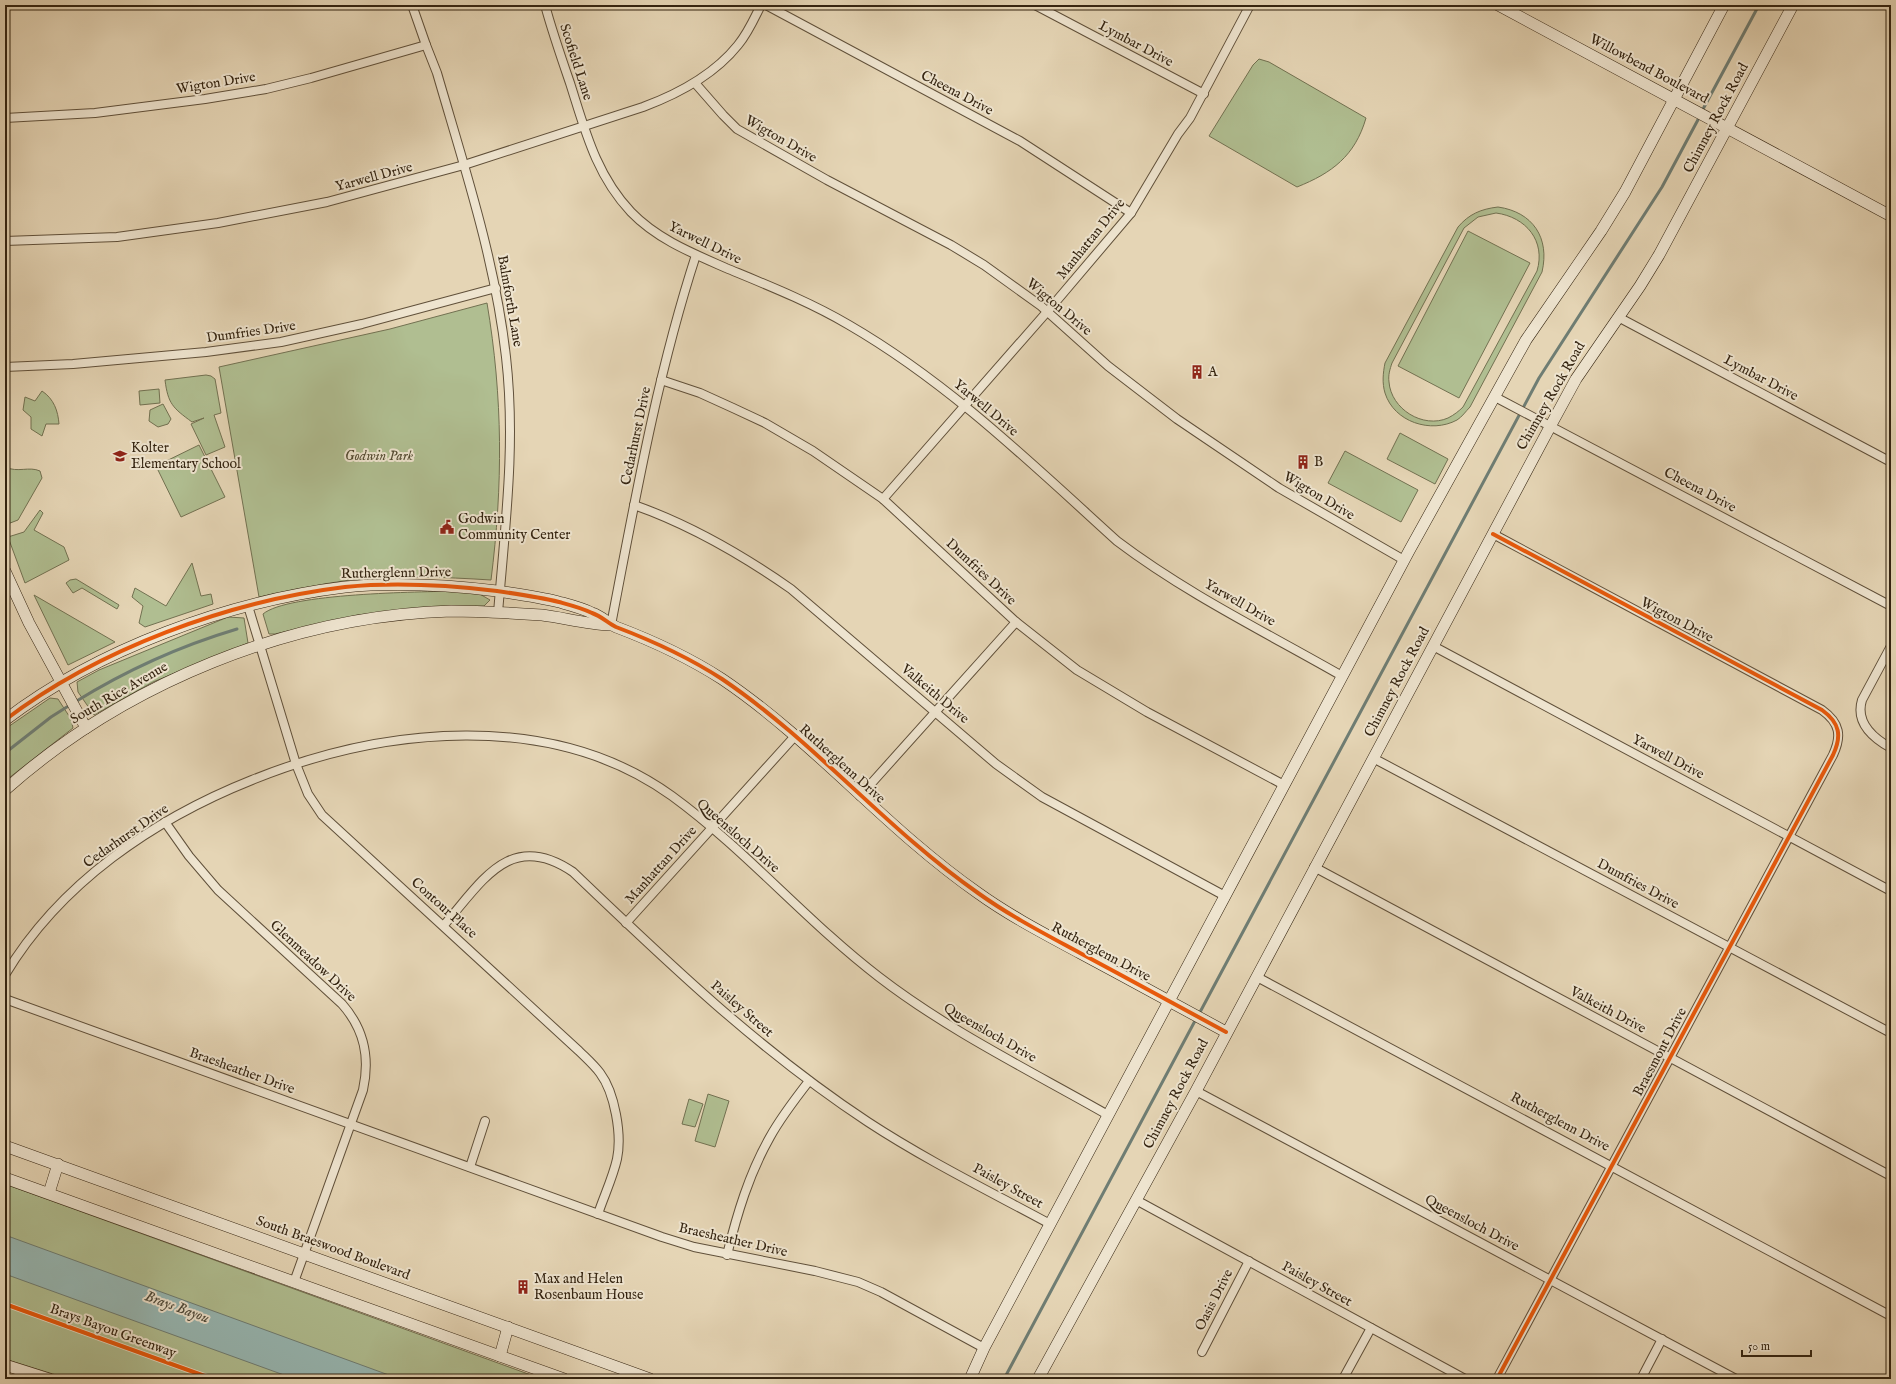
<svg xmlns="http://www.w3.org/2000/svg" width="1896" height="1384" font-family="'IM FELL English',serif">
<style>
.green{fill:#b0be91;stroke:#727151;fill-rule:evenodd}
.water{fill:#97b8b4;stroke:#6f7d73}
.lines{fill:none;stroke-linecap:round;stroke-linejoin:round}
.stream{stroke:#6f7d73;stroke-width:3}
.street-casing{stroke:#60503a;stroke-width:10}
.secondary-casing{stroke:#342411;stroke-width:12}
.street{stroke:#eee4cf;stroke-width:8}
.secondary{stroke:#eee4cf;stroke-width:11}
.cycleway-casing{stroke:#eee4cf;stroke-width:6}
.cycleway{stroke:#e8590c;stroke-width:4}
.labels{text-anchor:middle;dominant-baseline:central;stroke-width:4;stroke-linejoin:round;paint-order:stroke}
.street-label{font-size:14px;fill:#342411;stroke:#eee4cf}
.poi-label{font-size:14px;fill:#342411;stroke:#eee4cf;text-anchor:start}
.park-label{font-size:14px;font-style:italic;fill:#534a31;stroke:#eee4cf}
.water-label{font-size:15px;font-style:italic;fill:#4d493a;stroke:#eee4cf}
</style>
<rect width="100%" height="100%" fill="#e5d5b5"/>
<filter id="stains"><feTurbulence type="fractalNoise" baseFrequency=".005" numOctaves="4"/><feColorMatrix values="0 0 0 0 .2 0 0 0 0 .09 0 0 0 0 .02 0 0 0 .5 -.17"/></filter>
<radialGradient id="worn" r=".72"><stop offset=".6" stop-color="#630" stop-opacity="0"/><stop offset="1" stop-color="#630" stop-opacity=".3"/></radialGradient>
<g class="green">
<path d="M1259,59L1269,62L1366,118C1355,156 1332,173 1297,187L1209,136L1253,65Z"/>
<path d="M1498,207C1533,212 1550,238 1542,272L1470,407C1466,411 1462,417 1457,420C1431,434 1394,422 1385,393C1382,383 1383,373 1385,363L1458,227C1469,214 1481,209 1498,207ZM1496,213C1526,217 1546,241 1537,271L1463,407C1459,411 1454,415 1448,418C1423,429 1391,409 1389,382C1388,375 1390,369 1392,363L1464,228L1478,217Z"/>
<path d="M1468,231L1530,263L1459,398L1398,366Z"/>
<path d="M487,303C503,398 503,485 491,580C443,577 397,575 350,580C319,584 289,591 259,597L219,367L390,329Z"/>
<path d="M206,375L211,376L215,379L221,413L214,415L225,447L206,455L191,424L204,418L192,422C173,408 168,404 165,380Z"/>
<path d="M159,389L160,403L140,405L139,391Z"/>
<path d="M42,391C54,399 58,411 59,424H46L42,436L31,429V417L23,410L25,397L35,401Z"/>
<path d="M163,404L171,419L168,424L158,427L149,421L150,410Z"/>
<path d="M1400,433L1448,459L1435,484L1387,459Z"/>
<path d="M199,445L225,497L181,517L156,466Z"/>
<path d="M1345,451L1418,490L1401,522L1328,483Z"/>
<path d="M5,467C18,473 29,466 40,471L42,478L18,520L5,525Z"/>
<path d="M40,510L43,513L34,530L64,547L69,560L25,583L8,537L24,532Z"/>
<path d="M192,563L201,596L211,594L213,604L145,627L139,623L143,606L132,597L135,588L166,606Z"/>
<path d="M76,579L119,605L117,609L82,588L73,593L66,583L70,580Z"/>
<path d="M457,591L478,593L490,600L484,606L405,610L358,615L275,634H269L263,614C288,593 420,592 457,591Z"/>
<path d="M34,595L115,642L68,665Z"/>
<path d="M228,617L244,618L248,643L153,682L94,715L78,692L77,682L99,670Z"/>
<path d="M50,698L58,699L71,719L73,728L5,781V729Z"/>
<path d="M708,1094L729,1101L715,1147L695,1141Z"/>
<path d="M689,1099L703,1104L695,1127L682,1124Z"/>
<path d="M5,1184L542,1379H69L5,1359Z"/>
</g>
<path class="water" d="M5,1235L397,1378L399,1379H295L5,1274Z"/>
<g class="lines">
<g class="stream">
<path d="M1702,111L1759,5"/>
<path d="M75,702C125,671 180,646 237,629"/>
<path d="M5,753L51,717L70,705"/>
<path d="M1199,1014L1539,378L1662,187L1700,116"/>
<path d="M1004,1379L1196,1019"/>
</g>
<defs>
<g id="street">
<path d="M412,5L426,45L437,73C464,166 495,259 506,357C516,444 505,526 498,613"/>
<path d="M545,5C552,31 561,57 570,83C585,130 596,175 631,212C657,239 692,253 726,268C767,285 810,302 849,325C949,383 1032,464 1117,541C1187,594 1267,633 1342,676"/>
<path d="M766,5L1020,141L1131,213"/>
<path d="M1035,5L1204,94"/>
<path d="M695,83L723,115L737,129L827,180L951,245L984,265L1041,306L1108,366L1177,419L1279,488L1404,560"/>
<path d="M5,118L95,113L205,99L266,89L311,78L426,45"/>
<path d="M5,241L117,237L218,223L327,202L464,165L643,107C678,94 714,75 738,45C748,33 754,19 761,5"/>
<path d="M1618,317L1891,462"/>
<path d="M5,367L73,364L206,352L281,342L362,324L496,288"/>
<path d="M661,380L700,393L733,408L765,423L813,451L883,499L1016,622L1077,670L1147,712L1284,785"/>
<path d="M1495,397L1891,606"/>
<path d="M883,499L1053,305L1131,213L1178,134L1190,118L1250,5"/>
<path d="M634,505C691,525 741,554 791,589L996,764L1042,797L1225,896"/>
<path d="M1493,534L1822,710C1840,723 1842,736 1833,755L1497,1379"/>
<path d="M248,606L296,764L308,794L322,815L579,1051C586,1058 594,1065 600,1073C615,1093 622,1135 617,1159C613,1177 604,1196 598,1214"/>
<path d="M611,625C635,500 657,375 696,255"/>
<path d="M1433,646L1891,891"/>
<path d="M1891,646L1862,700C1855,723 1873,738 1891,748"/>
<path d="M1373,758L1891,1033"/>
<path d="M860,796L1016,622"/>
<path d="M165,822L189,856L218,890L342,1004C365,1030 370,1058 363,1090L294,1282"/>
<path d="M1314,867L1891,1176"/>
<path d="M626,923L795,736"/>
<path d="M444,925C482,882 510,829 573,872C666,961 760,1051 868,1122C926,1160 989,1191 1050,1224"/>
<path d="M5,975C60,883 154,819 252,780C383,727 551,709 672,796C746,850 806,921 879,977C949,1031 1031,1071 1108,1115"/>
<path d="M1257,977L1891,1316"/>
<path d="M5,999L662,1237L694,1247L815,1271L858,1282L881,1292L984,1348"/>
<path d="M1196,1091L1736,1379"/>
<path d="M470,1167L485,1121"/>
<path d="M1136,1200L1465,1379"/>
<path d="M727,1255C737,1214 749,1174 770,1137C781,1117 795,1099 809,1081"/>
<path d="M1202,1352L1249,1261"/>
<path d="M1343,1379L1371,1328"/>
<path d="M1641,1379L1662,1339"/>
</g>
<g id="secondary">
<path d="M1498,5L1891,216"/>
<path d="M5,571L29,623L86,728"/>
<path d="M5,720C98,649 229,601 345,587C396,582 447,585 497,591C518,594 539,597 559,602C570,605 582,608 592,613C601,616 608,623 616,627C653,641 688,657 722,679C814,741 886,829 978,893C1010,916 1045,934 1080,953C1129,979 1178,1006 1226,1032"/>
<path d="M5,790C125,683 290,616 451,611C481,611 512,613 542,615C565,618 587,624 610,625"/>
<path d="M5,1146L650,1379"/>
<path d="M5,1178L564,1379"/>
<path d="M49,1193L58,1164"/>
<path d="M500,1356L508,1327"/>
<path d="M5,1365L49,1379"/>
<path d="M970,1379L984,1348L1409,551L1526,340L1601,231L1625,192L1724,5"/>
<path d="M1038,1379L1196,1091L1551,425L1576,379L1640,286L1659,255L1793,5"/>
</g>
</defs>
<use href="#street" class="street-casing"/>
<use href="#secondary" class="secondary-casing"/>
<use href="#street" class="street"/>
<use href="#secondary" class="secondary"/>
<defs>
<g id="cycleway">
<path d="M1493,534L1822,710C1840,723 1842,736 1833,755L1497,1379"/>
<path d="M5,720C98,649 229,601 345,587C396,582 447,585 497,591C518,594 539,597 559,602C570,605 582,608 592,613C601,616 608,623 616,627C653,641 688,657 722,679C814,741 886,829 978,893C1010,916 1045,934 1080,953C1129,979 1178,1006 1226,1032"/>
<path d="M5,1304L213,1379"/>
</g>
</defs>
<use href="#cycleway" class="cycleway-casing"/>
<use href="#cycleway" class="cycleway"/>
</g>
<defs>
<symbol id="building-bare" viewBox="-9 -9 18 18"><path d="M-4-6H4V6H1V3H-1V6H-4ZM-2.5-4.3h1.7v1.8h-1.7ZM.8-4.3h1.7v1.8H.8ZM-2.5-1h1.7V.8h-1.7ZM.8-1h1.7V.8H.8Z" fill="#8f2418" stroke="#eee4cf" stroke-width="2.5" paint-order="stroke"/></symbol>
<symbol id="school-bare" viewBox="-9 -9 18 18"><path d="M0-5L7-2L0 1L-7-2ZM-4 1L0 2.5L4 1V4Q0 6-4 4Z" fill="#8f2418" stroke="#eee4cf" stroke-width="2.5" paint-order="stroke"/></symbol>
<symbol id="civic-bare" viewBox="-9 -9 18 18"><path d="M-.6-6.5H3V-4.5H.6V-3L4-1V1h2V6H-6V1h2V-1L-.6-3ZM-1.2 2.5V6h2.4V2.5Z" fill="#8f2418" stroke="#eee4cf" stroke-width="2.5" paint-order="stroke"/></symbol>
</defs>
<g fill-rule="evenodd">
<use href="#building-bare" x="1187" y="362" width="20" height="20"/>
<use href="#school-bare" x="110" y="446" width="20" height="20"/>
<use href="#building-bare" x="1293" y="452" width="20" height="20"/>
<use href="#civic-bare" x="437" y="517" width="20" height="20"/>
<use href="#building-bare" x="513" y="1277" width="20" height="20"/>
</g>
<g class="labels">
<g class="street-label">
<text transform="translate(1136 44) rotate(28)">Lymbar Drive</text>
<text transform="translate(576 62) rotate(72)">Scofield Lane</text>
<text transform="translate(1649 69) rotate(28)">Willowbend Boulevard</text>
<text transform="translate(216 83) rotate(-9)">Wigton Drive</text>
<text transform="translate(957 93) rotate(28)">Cheena Drive</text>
<text transform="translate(1716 118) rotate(-62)">Chimney Rock Road</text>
<text transform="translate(781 139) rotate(30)">Wigton Drive</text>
<text transform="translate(374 177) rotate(-15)">Yarwell Drive</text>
<text transform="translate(1091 239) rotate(-51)">Manhattan Drive</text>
<text transform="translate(705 243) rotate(26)">Yarwell Drive</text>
<text transform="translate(510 301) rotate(80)">Balmforth Lane</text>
<text transform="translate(1059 307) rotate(40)">Wigton Drive</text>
<text transform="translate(251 332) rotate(-8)">Dumfries Drive</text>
<text transform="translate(1761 378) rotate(28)">Lymbar Drive</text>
<text transform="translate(1551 396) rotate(-60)">Chimney Rock Road</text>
<text transform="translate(986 408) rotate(40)">Yarwell Drive</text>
<text transform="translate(636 436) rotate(-78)">Cedarhurst Drive</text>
<text transform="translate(1700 490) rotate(28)">Cheena Drive</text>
<text transform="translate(1319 496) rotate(31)">Wigton Drive</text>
<text transform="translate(981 572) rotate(43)">Dumfries Drive</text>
<text transform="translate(396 573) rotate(-1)">Rutherglenn Drive</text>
<text transform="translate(1240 603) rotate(30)">Yarwell Drive</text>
<text transform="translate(1677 620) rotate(28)">Wigton Drive</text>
<text transform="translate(1397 682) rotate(-62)">Chimney Rock Road</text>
<text transform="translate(119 693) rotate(-30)">South Rice Avenue</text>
<text transform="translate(935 694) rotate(40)">Valkeith Drive</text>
<text transform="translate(1668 757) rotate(28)">Yarwell Drive</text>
<text transform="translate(842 764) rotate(42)">Rutherglenn Drive</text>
<text transform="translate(126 836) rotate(-35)">Cedarhurst Drive</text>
<text transform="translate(738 836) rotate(41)">Queensloch Drive</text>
<text transform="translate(661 865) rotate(-48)">Manhattan Drive</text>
<text transform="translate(1638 884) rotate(28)">Dumfries Drive</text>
<text transform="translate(444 908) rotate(42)">Contour Place</text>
<text transform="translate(1101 952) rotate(28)">Rutherglenn Drive</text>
<text transform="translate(313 961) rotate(43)">Glenmeadow Drive</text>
<text transform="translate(742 1009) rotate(41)">Paisley Street</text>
<text transform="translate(1608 1010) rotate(28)">Valkeith Drive</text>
<text transform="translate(990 1033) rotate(30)">Queensloch Drive</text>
<text transform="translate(1660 1052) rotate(-62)">Braesmont Drive</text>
<text transform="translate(242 1071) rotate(20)">Braesheather Drive</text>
<text transform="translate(1176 1094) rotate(-62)">Chimney Rock Road</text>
<text transform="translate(1560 1122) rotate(28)">Rutherglenn Drive</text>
<text transform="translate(1008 1186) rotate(29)">Paisley Street</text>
<text transform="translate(1472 1223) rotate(28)">Queensloch Drive</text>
<text transform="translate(733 1240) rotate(13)">Braesheather Drive</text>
<text transform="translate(333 1248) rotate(20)">South Braeswood Boulevard</text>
<text transform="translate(1317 1284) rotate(29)">Paisley Street</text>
<text transform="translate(1214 1300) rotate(-63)">Oasis Drive</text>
<text transform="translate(113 1331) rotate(20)">Brays Bayou Greenway</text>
</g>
<g class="poi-label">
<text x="1208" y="372">A</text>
<text x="131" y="448">Kolter<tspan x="131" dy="16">Elementary School</tspan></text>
<text x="1314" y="462">B</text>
<text x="458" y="519">Godwin<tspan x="458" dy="16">Community Center</tspan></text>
<text x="534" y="1279">Max and Helen<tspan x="534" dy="16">Rosenbaum House</tspan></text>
</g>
<g class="park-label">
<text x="379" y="456">Godwin Park</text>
</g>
<g class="water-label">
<text transform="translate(177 1307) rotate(20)">Brays Bayou</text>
</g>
</g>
<rect width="1896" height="1384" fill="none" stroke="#e5d5b5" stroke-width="20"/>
<rect x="6" y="6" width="1884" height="1372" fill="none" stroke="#342411" stroke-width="2"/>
<rect x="10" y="10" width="1876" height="1364" fill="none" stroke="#342411"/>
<path d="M1742 1350v6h69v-6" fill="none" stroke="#342411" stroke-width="2"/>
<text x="1748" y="1350" font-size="12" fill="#342411" stroke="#eee4cf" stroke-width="3" paint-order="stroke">50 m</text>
<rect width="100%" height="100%" filter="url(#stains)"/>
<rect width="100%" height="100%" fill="url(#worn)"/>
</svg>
